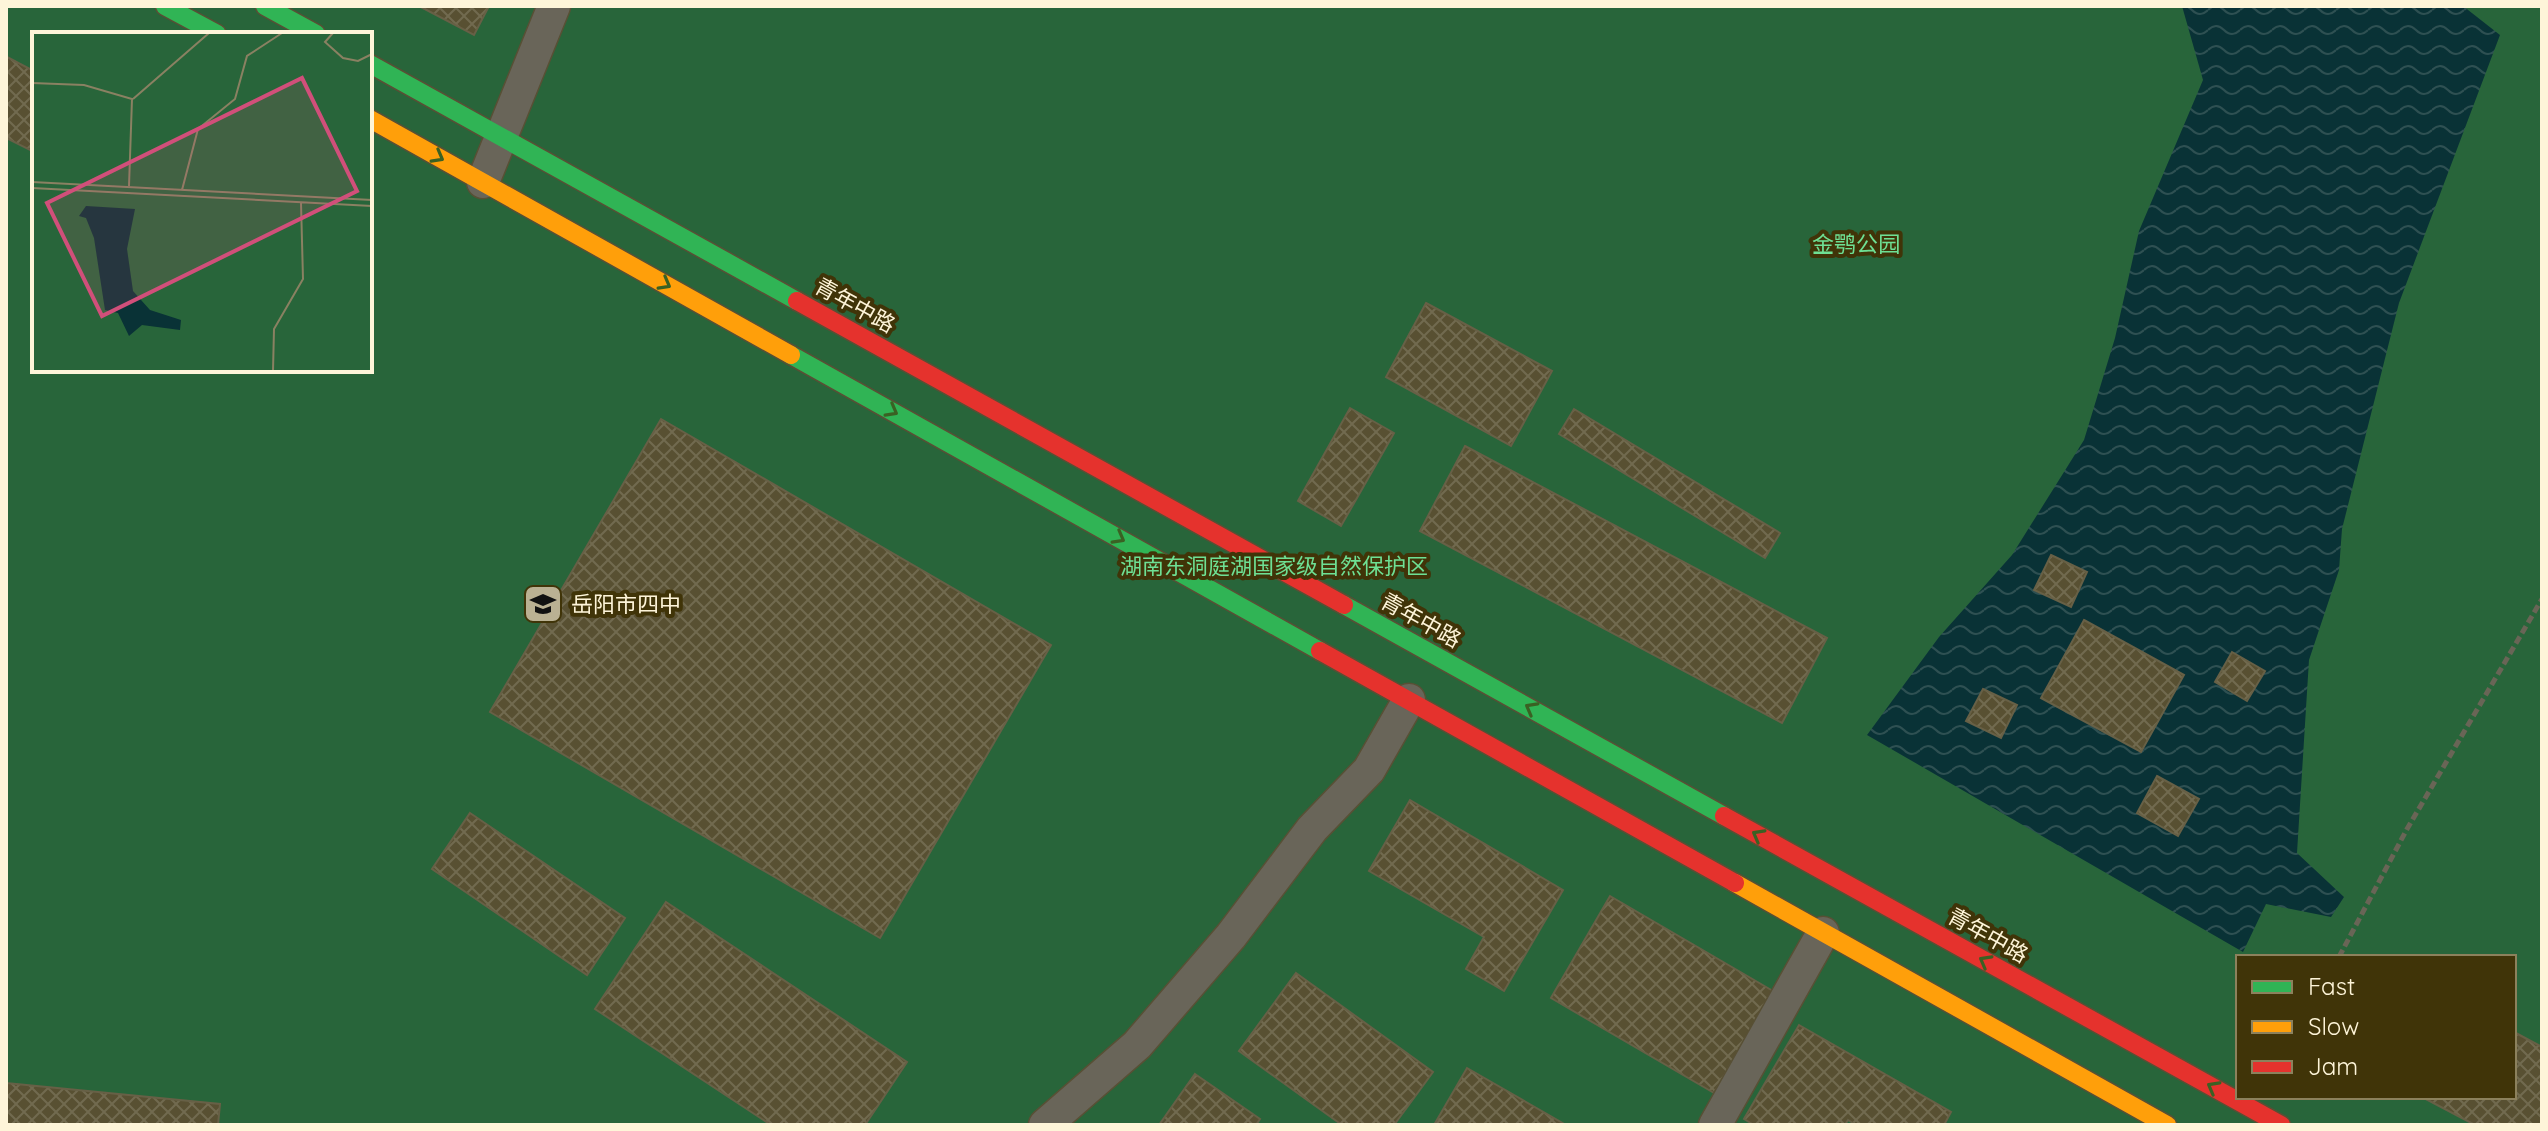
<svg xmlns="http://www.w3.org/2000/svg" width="2548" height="1131" font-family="Quicksand,'Noto Sans SC',sans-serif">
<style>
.green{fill:#28653a;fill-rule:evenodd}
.water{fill:url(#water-waves)}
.building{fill:url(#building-cross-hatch);stroke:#676046;stroke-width:2}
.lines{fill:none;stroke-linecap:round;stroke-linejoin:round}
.street-casing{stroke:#585035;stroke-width:35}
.fast-casing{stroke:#585035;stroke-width:21}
.slow-casing{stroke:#585035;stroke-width:21}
.jam-casing{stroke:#585035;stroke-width:21}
.path{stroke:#696556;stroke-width:5;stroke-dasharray:8 4;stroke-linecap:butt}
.street{stroke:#696559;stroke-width:32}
.fast{stroke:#30b455;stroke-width:18}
.slow{stroke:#ff9f0a;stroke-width:18}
.jam{stroke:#e5322d;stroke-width:18}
.oneway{stroke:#3a6123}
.labels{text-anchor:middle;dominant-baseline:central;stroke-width:8;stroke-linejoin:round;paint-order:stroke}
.park-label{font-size:22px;fill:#6ee094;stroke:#403408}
.street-label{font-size:22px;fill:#fef5d9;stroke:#403408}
.poi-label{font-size:22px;fill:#fef5d9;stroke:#403408;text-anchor:start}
.inset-road{fill:none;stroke:#8a8162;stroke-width:2}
.view{fill:#d14f7a;fill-opacity:0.15;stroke:#d14f7a;stroke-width:4}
.inset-edge{fill:none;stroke:#fef5d9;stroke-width:4}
</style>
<defs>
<pattern id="water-waves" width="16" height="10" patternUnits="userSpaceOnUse" patternTransform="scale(2)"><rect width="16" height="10" fill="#093236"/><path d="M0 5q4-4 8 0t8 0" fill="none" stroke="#2e5052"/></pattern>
<pattern id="building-cross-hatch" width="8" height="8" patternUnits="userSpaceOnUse" patternTransform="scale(2)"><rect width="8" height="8" fill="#585032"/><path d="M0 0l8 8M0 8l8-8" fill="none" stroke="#716a4f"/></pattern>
</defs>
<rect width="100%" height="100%" fill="#3c3412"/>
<path class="green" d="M6,6H2542V1125H6ZM34,34H370V370H34ZM2238,957H2514V1097H2238Z"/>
<path class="water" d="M2182,6H2463L2500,35L2399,303L2342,529L2339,570L2309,660L2297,853L2344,897L2331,917L2266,904L2243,952L1867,735L1939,637L2012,555L2084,440L2115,338L2139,231L2203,80Z"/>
<g class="building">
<path d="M419,6H489L474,35Z"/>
<path d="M7,57L34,71V152L6,138Z"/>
<path d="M1426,303L1552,371L1511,446L1386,377Z"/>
<path d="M1350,408L1394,433L1341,526L1298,501Z"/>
<path d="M1574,409L1780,533L1765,558L1559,434Z"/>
<path d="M661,419L1051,645L880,938L490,712Z"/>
<path d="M1465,446L1827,638L1782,723L1420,531Z"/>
<path d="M2051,555L2087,572L2071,607L2034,590Z"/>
<path d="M2084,620L2184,675L2141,752L2041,698Z"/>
<path d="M2232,652L2265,671L2247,701L2215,682Z"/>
<path d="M1983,689L2017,705L2001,738L1966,721Z"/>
<path d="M2157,776L2199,799L2178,836L2137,813Z"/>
<path d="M1410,800L1563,890L1504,991L1466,969L1484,937L1369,871Z"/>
<path d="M470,813L625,918L587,975L432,869Z"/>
<path d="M1610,896L1773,991L1714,1093L1551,998Z"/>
<path d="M666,902L907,1062L865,1125H771L595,1009Z"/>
<path d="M1296,973L1433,1072L1394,1125H1342L1239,1051Z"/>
<path d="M1799,1025L1951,1112L1944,1125H1856L1848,1120L1845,1125H1754L1744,1119Z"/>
<path d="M2514,1032L2542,1047V1125H2475L2422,1097H2514Z"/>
<path d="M1467,1068L1566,1125H1434Z"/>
<path d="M1195,1074L1260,1119L1256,1125H1159Z"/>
<path d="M6,1083L220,1104L218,1125H6Z"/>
</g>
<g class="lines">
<defs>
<g id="street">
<path d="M483,182L554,6"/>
<path d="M1045,1125L1137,1045L1231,936L1312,829L1369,770L1409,700"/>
<path d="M1715,1125L1823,933"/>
</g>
<g id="fast">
<path d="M165,6L217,34"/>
<path d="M265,6L316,34"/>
<path d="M370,64L797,301"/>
<path d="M791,355L1320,651"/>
<path d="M1344,605L1724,816"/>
</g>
<g id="slow">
<path d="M370,119L791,355"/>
<path d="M1735,883L2167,1125"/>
</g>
<g id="jam">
<path d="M797,301L1344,605"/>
<path d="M1320,651L1735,883"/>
<path d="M1724,816L2281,1125"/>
</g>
</defs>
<use href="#street" class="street-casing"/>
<use href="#fast" class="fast-casing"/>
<use href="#slow" class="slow-casing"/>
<use href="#jam" class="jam-casing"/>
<path class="path" d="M2339,957L2407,829L2542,599"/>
<use href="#street" class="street"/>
<use href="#fast" class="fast"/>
<use href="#slow" class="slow"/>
<use href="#jam" class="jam"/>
</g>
<defs><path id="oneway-chevron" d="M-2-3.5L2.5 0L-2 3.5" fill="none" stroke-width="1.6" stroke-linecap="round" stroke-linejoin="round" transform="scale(2)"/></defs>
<g class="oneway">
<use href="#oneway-chevron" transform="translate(438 157) rotate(29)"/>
<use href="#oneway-chevron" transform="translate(665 284) rotate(29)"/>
<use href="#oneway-chevron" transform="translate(892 411) rotate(29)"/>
<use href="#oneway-chevron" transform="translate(1119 538) rotate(29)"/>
<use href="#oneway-chevron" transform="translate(1531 708) rotate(-151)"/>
<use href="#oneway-chevron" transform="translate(1758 835) rotate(-151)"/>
<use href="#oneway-chevron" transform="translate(1985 961) rotate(-151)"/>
<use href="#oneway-chevron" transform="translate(2213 1087) rotate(-151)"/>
</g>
<defs>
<symbol id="school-square" viewBox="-11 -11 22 22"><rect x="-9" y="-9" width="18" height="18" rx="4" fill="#bab193" stroke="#403408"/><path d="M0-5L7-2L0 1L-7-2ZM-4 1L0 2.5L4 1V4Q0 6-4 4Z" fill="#111"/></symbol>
</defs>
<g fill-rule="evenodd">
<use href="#school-square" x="521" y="582" width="44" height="44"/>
</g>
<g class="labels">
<g class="park-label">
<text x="1856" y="244">金鹗公园</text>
<text x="1274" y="566">湖南东洞庭湖国家级自然保护区</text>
</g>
<g class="street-label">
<text transform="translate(855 305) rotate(29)">青年中路</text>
<text transform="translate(1421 620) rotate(29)">青年中路</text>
<text transform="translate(1988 935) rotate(29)">青年中路</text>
</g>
<g class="poi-label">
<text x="571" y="604">岳阳市四中</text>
</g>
</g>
<g transform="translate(32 32)">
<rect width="340" height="340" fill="#3c3412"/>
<path d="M0,1H340V339H0Z" fill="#28653a"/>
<path d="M54,174L103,177L95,217L101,259L118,278L149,288L148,298L110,293L97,304L86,281L73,278L62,206L54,186L47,184Z" fill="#093236"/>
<path class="inset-road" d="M301,1L293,10L311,26L326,29L340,22M0,51L52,53L100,67L97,154M101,67L177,1M0,150L340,168M0,156L340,174M150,158L166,97L203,67L215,24L250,1M241,339L242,297L271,247L269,171"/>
<path class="view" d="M270,46L325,159L70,284L15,171Z"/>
<rect width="340" height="340" class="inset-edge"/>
</g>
<rect width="2548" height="1131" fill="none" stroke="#fef5d9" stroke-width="16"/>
<rect x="2236" y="955" width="280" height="144" fill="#403408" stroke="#8c815c" stroke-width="2"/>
<rect x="2252" y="981" width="40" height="12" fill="#30b455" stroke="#8c815c" stroke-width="2"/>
<text x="2308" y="995" font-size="24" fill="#fef5d9">Fast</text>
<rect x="2252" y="1021" width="40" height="12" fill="#ff9f0a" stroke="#8c815c" stroke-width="2"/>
<text x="2308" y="1035" font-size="24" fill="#fef5d9">Slow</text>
<rect x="2252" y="1061" width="40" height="12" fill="#e5322d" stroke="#8c815c" stroke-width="2"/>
<text x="2308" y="1075" font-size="24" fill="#fef5d9">Jam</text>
</svg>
